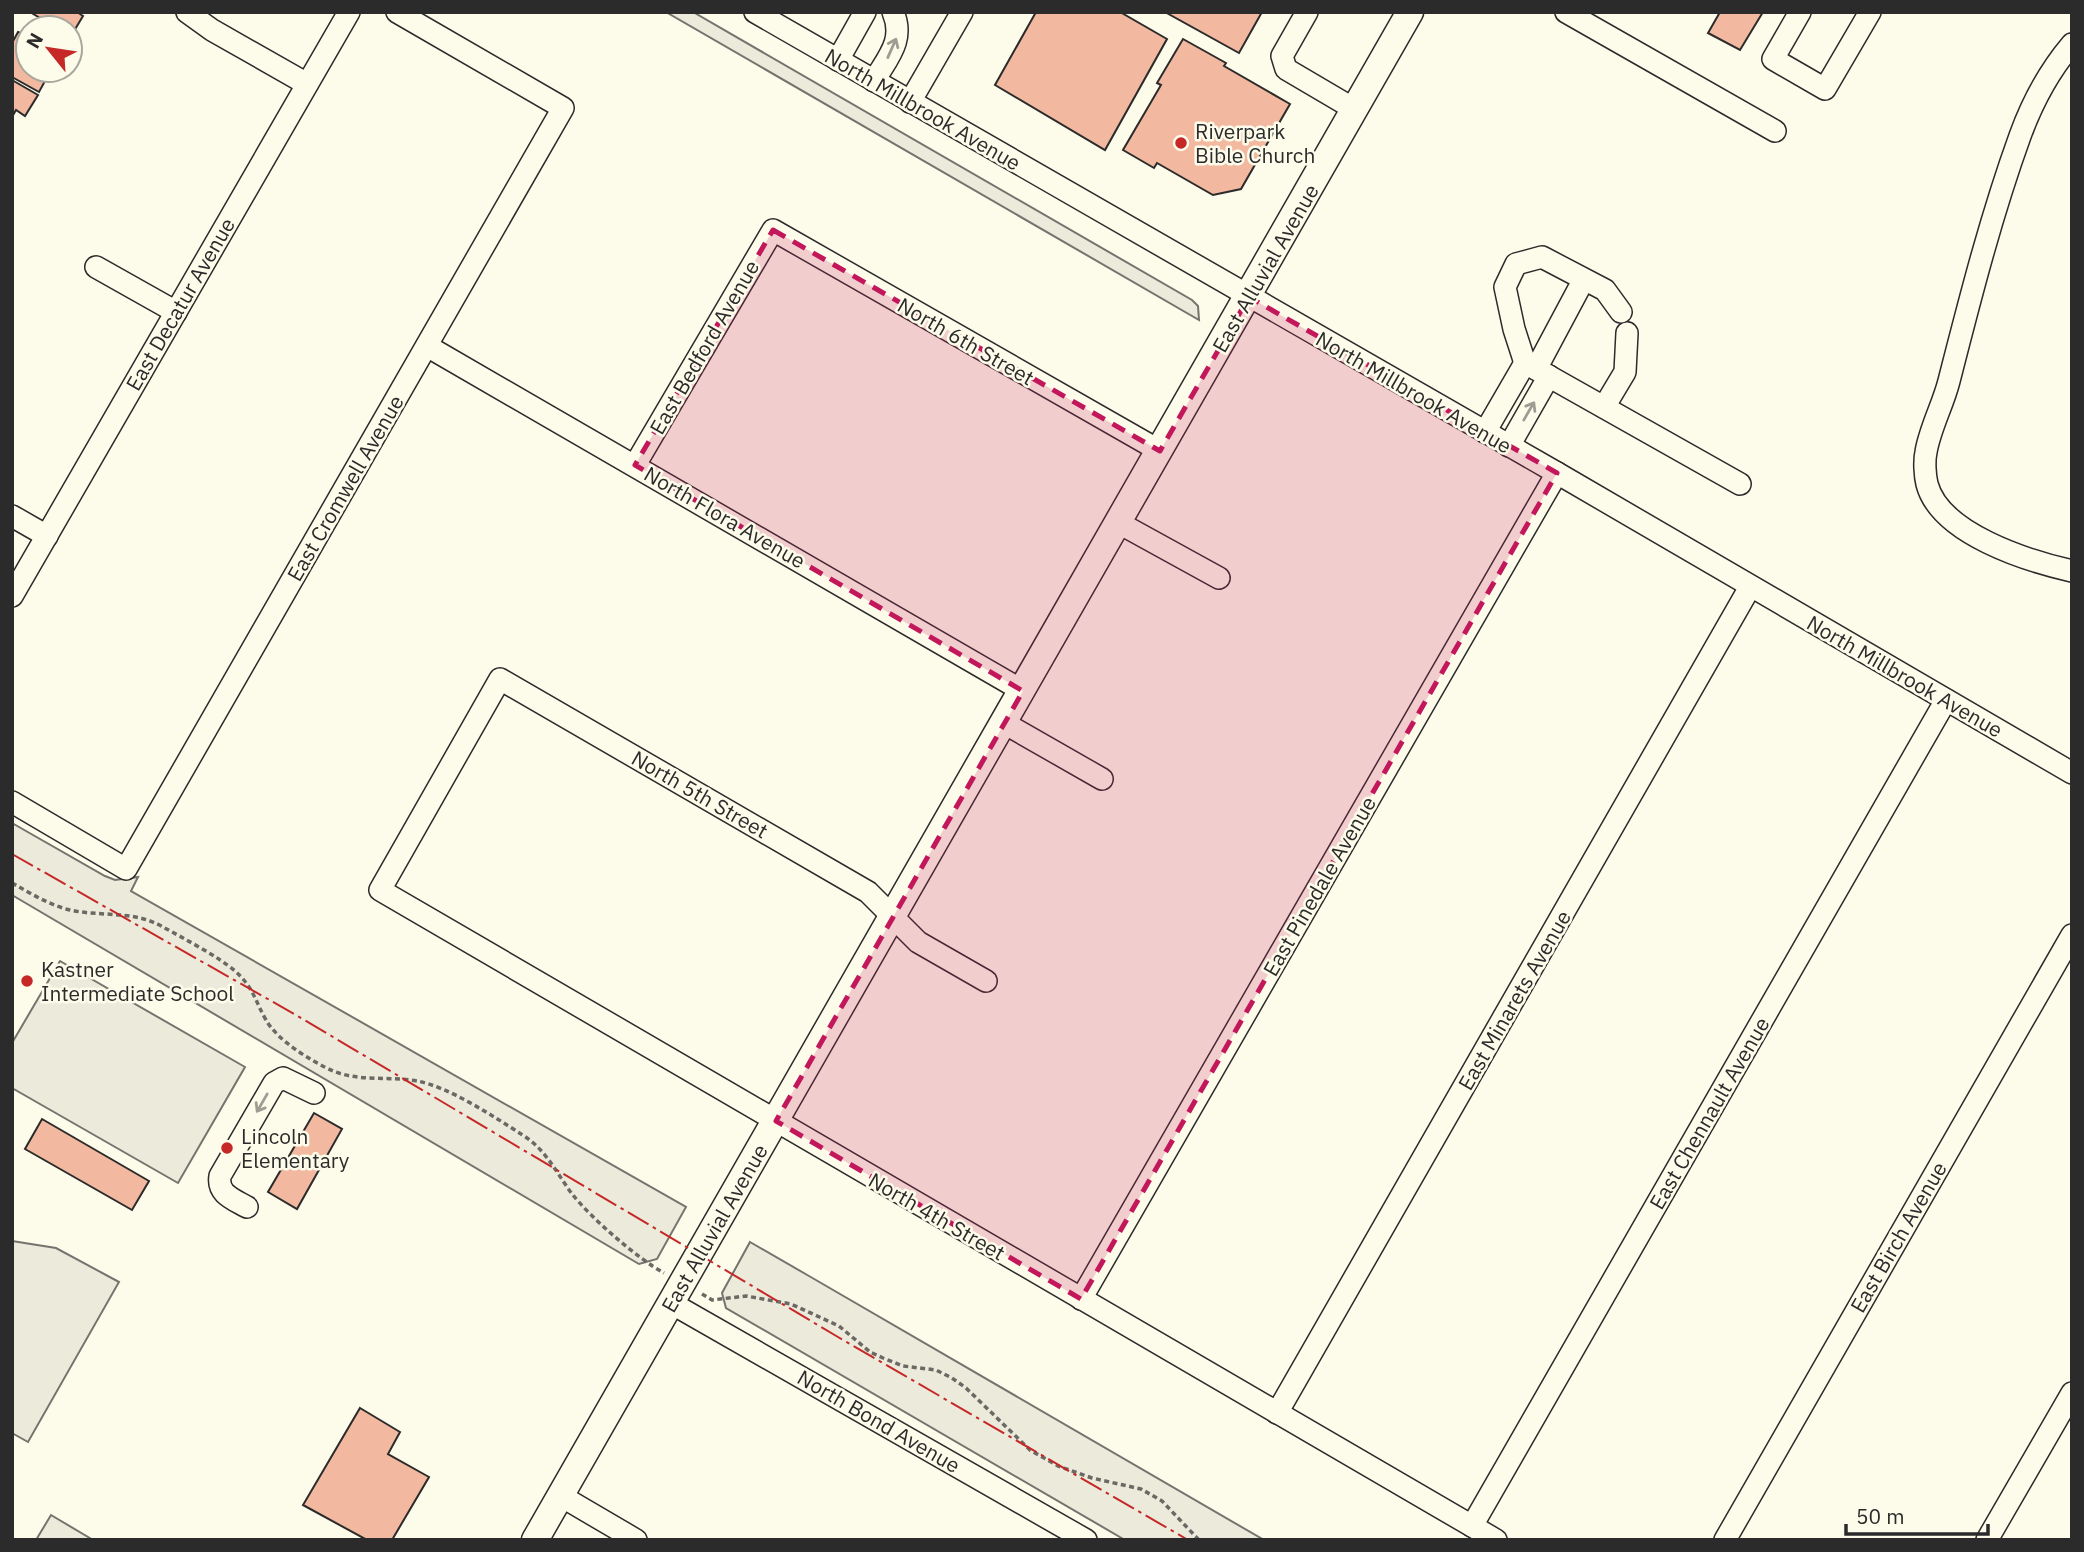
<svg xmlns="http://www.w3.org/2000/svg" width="2084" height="1552" font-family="'IBM Plex Sans',sans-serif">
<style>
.park{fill:#ecebdb;stroke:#74746e;stroke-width:2}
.building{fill:#f2b8a0;stroke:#2b2b2b;stroke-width:2}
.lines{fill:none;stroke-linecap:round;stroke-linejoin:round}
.minor-casing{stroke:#2b2b2b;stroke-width:24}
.major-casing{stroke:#2b2b2b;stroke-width:29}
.path{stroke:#6a6964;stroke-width:3.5;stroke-dasharray:5 3.5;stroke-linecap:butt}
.minor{stroke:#fdfbea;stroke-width:21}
.major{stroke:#fdfbea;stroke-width:26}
.power{stroke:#c62828;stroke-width:2;stroke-dasharray:24 5 3.5 5;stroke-linecap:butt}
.oneway{stroke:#9e9d94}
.marked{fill:#c2185b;fill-opacity:0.2;stroke:#c2185b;stroke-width:5;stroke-dasharray:14 9;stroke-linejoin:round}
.poi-dot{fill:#c62828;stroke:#fdfbea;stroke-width:2.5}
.labels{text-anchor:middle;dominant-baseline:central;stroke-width:5;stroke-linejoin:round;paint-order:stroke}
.street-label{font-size:21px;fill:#2b2b2b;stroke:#fdfbea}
.poi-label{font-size:21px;fill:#2b2b2b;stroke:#fdfbea;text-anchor:start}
</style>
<rect width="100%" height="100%" fill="#fdfbea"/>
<g class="park">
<path d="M666,12H693L1192,300L1198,306L1199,320Z"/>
<path d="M12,823L105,876L115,880L138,877L131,891L686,1207L657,1259L639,1264L12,895Z"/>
<path d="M60,961L245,1067L178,1183L12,1088V1043Z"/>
<path d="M12,1241L56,1248L119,1282L28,1442L12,1433Z"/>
<path d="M750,1242L809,1276L1264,1540H1125L726,1308L722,1293Z"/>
<path d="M51,1515L93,1540H36Z"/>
</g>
<g class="building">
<path d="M30,12H77L83,16L71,36L70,28H57Z"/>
<path d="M1036,12H1120L1167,39L1105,150L995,85Z"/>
<path d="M1165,12H1262L1239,53Z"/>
<path d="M1720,12H1763L1740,50L1708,33Z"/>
<path d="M18,32L27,36L28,34V70H51L39,92L12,77V43Z"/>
<path d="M1183,39L1226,63L1224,66L1290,104L1241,189L1213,195L1157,163L1154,168L1123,150L1161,85L1157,83Z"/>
<path d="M12,80L38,95L25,116L16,110L12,117Z"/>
<path d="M314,1113L342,1129L297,1209L268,1192Z"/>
<path d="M42,1119L149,1181L132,1210L25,1149Z"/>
<path d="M360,1408L400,1432L388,1454L429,1477L392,1540H367L303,1505Z"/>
</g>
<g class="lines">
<defs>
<g id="minor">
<path d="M187,12L212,30L307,84"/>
<path d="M755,12L1557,473L2072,773"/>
<path d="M1307,12L1282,56L1286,69L1354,109"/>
<path d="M1566,12L1775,131"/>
<path d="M1800,12L1773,59L1825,89L1870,12"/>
<path d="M2072,44C2049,71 2032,103 2020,136C1991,216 1970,299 1949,381C1943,405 1930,428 1926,452C1924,461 1925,476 1927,484C1940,534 2028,561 2072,571"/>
<path d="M838,60L865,12"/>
<path d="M874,81C888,57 905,40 893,12"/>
<path d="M910,102L962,12"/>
<path d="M96,267L176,312"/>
<path d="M1584,279L1536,369L1525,363L1514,329L1505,287L1516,264L1542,257L1605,290L1621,312"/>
<path d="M427,346L1023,691"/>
<path d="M1536,369L1740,484"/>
<path d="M1604,407L1625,372L1627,333"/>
<path d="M1485,432L1525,363"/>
<path d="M1509,446L1549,376"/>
<path d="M635,465L773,230L1160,451"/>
<path d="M12,516L47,536"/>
<path d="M1119,523L1219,578"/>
<path d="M12,596L349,12"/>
<path d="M1004,723L1102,779"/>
<path d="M12,802L126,869L563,108L397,12"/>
<path d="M986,981L918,942L868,892L500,679L380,890L1496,1540"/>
<path d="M247,1207C233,1199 217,1194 220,1176L274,1083L283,1078L314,1093"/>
<path d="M1081,1299L1557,473"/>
<path d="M671,1303L1086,1540"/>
<path d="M1277,1413L1750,587"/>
<path d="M561,1496L636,1540"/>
<path d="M1472,1526L1946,700"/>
<path d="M1725,1540L2072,935"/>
<path d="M1987,1540L2072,1393"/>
</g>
<path id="major" d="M535,1540L1410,12"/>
</defs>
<use href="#minor" class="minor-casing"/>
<use href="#major" class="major-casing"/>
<g class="path">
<path d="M12,883C30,893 49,905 70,910C101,917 134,910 163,927C183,938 219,957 235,971C254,988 255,1001 266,1020C278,1041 311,1061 333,1071C360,1082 389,1076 417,1081C449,1087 493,1116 521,1134C545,1148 556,1172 572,1194C591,1218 638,1259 664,1273"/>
<path d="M702,1294L712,1300L746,1296L791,1304L839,1326L870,1352L883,1358L903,1366L936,1370L952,1378L966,1388L1030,1450L1058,1466L1092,1478L1141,1489L1162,1501L1199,1540"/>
</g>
<use href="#minor" class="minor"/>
<use href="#major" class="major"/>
<path class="power" d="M12,854L296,1015L838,1337L1188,1540"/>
</g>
<defs><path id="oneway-shaft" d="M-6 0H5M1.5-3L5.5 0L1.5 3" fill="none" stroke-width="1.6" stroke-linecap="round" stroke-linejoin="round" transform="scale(1.75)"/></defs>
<g class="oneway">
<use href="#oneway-shaft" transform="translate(892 48) rotate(-66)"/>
<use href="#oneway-shaft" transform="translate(1529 411) rotate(-60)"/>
<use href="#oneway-shaft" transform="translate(262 1103) rotate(120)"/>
</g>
<path class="marked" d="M773,230L1160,451L1249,297L1557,473L1081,1299L776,1121L1023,691L635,465Z"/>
<g class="poi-dot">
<circle cx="1181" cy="143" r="7"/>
<circle cx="27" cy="981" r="7"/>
<circle cx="227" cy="1148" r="7"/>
</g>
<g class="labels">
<g class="street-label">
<text transform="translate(923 109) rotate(30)">North Millbrook Avenue</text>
<text transform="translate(1265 268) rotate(-60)">East Alluvial Avenue</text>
<text transform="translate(180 304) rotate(-60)">East Decatur Avenue</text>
<text transform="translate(966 341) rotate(30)">North 6th Street</text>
<text transform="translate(704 347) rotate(-60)">East Bedford Avenue</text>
<text transform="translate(1414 392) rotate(30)">North Millbrook Avenue</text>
<text transform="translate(345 488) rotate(-60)">East Cromwell Avenue</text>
<text transform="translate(725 517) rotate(30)">North Flora Avenue</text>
<text transform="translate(1905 676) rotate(30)">North Millbrook Avenue</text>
<text transform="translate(700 794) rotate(30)">North 5th Street</text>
<text transform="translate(1319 886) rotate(-60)">East Pinedale Avenue</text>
<text transform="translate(1514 1000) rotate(-60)">East Minarets Avenue</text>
<text transform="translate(1709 1113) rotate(-60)">East Chennault Avenue</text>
<text transform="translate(937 1216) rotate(30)">North 4th Street</text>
<text transform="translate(714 1228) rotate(-60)">East Alluvial Avenue</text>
<text transform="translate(1898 1237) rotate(-60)">East Birch Avenue</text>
<text transform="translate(879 1421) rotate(30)">North Bond Avenue</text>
</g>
<g class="poi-label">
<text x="1195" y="131">Riverpark<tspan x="1195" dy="24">Bible Church</tspan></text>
<text x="41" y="969">Kastner<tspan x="41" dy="24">Intermediate School</tspan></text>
<text x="241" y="1136">Lincoln<tspan x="241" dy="24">Elementary</tspan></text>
</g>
</g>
<rect width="2084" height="1552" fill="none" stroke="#2b2b2b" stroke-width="28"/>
<g transform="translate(49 49) rotate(300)"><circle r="33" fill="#fdfbea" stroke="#a9a89e" stroke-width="2"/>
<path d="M0-5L12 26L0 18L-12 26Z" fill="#c62828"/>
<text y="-10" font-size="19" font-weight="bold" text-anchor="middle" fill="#2b2b2b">N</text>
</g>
<path d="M1846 1524v10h142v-10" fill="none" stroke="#2b2b2b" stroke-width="3.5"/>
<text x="1856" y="1524" font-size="21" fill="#2b2b2b" stroke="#fdfbea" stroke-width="5" paint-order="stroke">50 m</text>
</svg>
